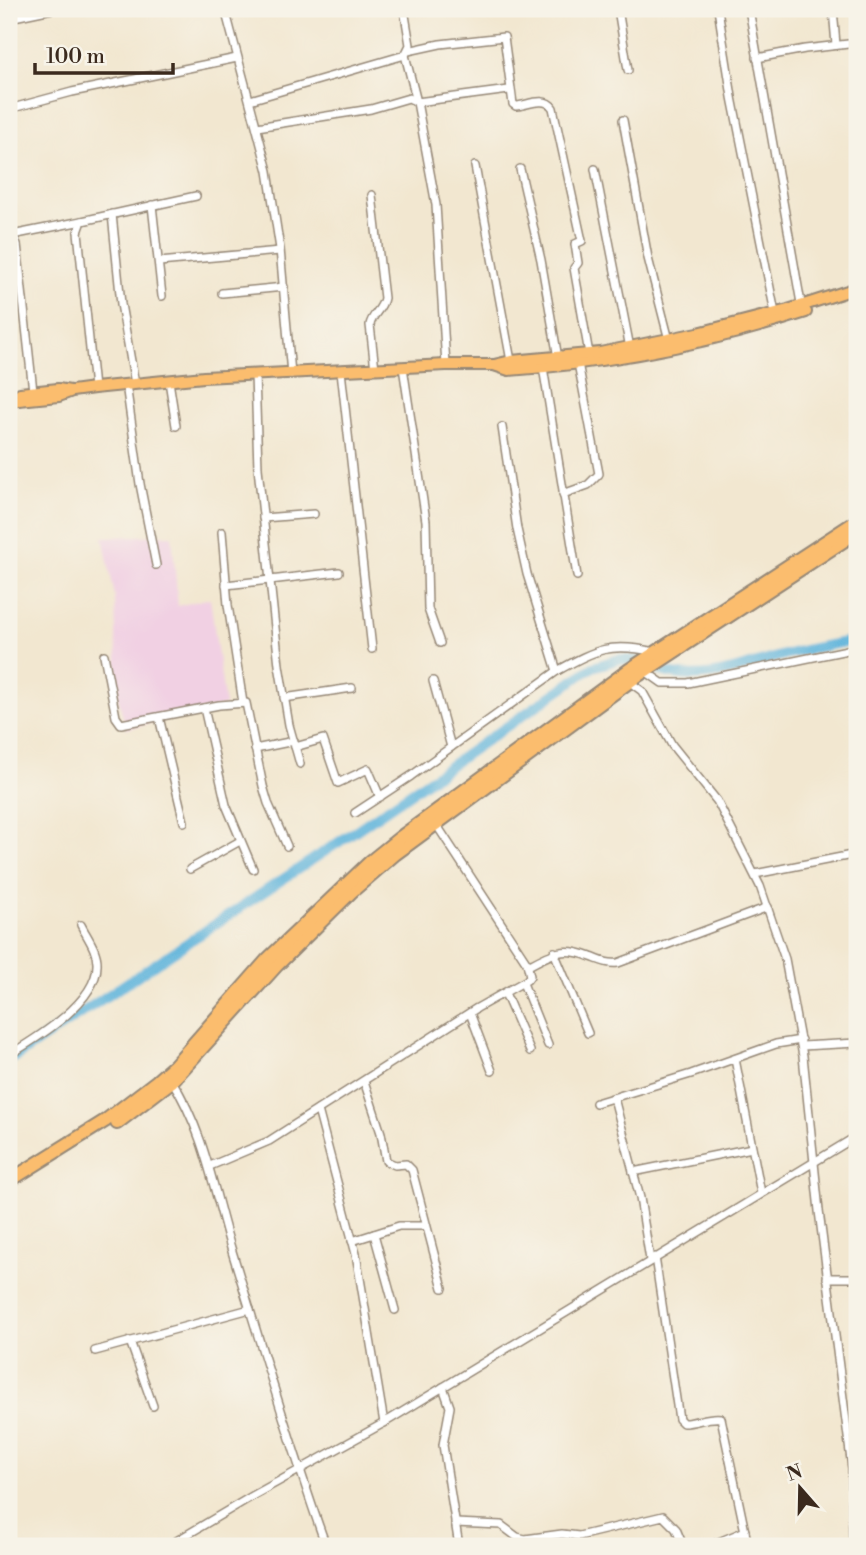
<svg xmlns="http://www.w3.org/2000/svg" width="866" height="1555" font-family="'Libre Bodoni',serif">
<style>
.built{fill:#f1d0e3}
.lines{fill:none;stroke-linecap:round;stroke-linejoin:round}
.canal{stroke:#5eb4db;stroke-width:10}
.minor-casing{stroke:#968877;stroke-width:10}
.primary-casing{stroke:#968877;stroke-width:14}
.trunk-casing{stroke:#968877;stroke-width:16}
.minor{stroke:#fff;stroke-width:7}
.primary{stroke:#fbbd6e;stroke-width:10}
.trunk{stroke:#fbbd6e;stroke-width:12}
</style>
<rect width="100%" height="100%" fill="#f7f3e8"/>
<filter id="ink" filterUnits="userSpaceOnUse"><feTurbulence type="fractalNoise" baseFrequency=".0143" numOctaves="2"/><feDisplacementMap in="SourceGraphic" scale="14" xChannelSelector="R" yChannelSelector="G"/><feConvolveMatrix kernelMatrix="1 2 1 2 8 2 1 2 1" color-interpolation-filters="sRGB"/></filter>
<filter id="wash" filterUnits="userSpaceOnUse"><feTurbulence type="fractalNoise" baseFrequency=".00686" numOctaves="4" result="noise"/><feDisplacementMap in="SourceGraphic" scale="28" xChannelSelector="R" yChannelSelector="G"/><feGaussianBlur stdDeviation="1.57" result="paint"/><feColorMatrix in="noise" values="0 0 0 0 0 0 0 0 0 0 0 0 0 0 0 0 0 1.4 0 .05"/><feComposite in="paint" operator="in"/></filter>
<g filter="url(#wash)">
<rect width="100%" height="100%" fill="#f2e7d0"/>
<path class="built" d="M172,535L178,606L210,598L225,705L126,729L118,697L115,597L103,537Z"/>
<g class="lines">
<g class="canal">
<path d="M661,671C705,685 746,665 788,654C811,648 834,644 857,640"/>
<path d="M9,1061L342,840L593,667L619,659L640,661"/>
</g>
</g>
</g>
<g filter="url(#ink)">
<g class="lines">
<defs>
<g id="minor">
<path d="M225,9L268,171L280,249L291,374"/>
<path d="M618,9L628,70"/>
<path d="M718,9L732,97L776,318"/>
<path d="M749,9L802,309"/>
<path d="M833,9L836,45"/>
<path d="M9,18L52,9"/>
<path d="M408,51L440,44L504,37L513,104L516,106C528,105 545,96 553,108L582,241L575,244L578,263L574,268L589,354"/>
<path d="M405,55L417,102L436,205L446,365"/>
<path d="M757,58L805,49L857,43"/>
<path d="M250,100L405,55L410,45L404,9"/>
<path d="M9,109L72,92L237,58"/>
<path d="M623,120L648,258L669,340"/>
<path d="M257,127L371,109L409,98L417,102L509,90"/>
<path d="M475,166L511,361"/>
<path d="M520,169L541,260L558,358"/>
<path d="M595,169L630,348"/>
<path d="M372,195L384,298C382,310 372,314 370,325L375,369"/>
<path d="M152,205L162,296"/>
<path d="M112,214L121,304L135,384"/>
<path d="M9,234L15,239L17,244L33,391"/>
<path d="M12,235L82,221"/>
<path d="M159,262L280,251"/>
<path d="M222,293L284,287"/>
<path d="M403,367L426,521L428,609L440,643"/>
<path d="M543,367L577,576"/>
<path d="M341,371L372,649"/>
<path d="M255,375L258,468L279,665L289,725L300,764"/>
<path d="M169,381L176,426"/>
<path d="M126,384L140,484L156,565"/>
<path d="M94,388L78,232L82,221L196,196"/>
<path d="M502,427L517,529L527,574L557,671"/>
<path d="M563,494L588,485L599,474L578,363"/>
<path d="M263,518L314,514"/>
<path d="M222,532L228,605L243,703"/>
<path d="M226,585L339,572"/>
<path d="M104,655L116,717L121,724L219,705L246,703L263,786L268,803L287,846"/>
<path d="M645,671L662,683H688L857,648"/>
<path d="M627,680L642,691L672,745L717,801L760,886L785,959L803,1056L819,1211L852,1468L853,1546"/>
<path d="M433,681L451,747"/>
<path d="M284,698L352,688"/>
<path d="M204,708L226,805L253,869"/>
<path d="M159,717L184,822"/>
<path d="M295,747L323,739L338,783L368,769L380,797"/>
<path d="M255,749L294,741"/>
<path d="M355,813L411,776L557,671C597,649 610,642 655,652"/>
<path d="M190,869L240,841"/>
<path d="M755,874L857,854"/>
<path d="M554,952L588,1033"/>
<path d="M528,966C552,953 563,946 591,957C602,961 607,964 618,963L768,907"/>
<path d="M523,983L548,1045"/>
<path d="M505,993L530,1051"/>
<path d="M470,1013L492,1071"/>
<path d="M802,1046L857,1043"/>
<path d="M9,1055C37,1038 97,1002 97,965C98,951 87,937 81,925"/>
<path d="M735,1059L761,1193"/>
<path d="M171,1079C205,1133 213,1188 231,1248C262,1348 291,1448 326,1546"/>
<path d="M364,1081L381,1133L386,1161L395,1165L406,1164L412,1170L443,1288"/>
<path d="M614,1098L640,1198L650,1260"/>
<path d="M596,1103L691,1074L776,1044L801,1040"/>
<path d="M318,1110L356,1254L384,1423"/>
<path d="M210,1166L269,1141L477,1008L527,980L530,976L527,963L436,824"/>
<path d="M633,1172L752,1148"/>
<path d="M374,1234L395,1310"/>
<path d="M352,1241L399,1226H426"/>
<path d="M655,1257L679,1419L683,1423C696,1423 708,1416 721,1418L748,1546"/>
<path d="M827,1278H857"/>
<path d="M130,1341L153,1406"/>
<path d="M95,1351L250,1309"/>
<path d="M443,1387L450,1407L443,1445L459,1546"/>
<path d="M455,1523L501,1525L517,1537L525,1539L562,1534L579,1536L663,1516L676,1529L683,1546"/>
<path d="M168,1546L254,1495L384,1423L857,1136"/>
<path d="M709,1546L745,1531"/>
</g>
<g id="primary">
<path d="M494,365L509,370C610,363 710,343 806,312"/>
<path d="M20,393L58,389L70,391"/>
<path d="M9,401L59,396L72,391L94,388L204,377L446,365H494L511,361L600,353L698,333L788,310L857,288"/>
</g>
<g id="trunk">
<path d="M117,1123L172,1081L277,965L351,892L395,854L637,676L857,532"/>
<path d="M9,1181L105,1121L157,1081L175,1065L268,959L370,862L401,837L629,670L857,521"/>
</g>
</defs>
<use href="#minor" class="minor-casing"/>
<use href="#primary" class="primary-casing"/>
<use href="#trunk" class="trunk-casing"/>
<use href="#minor" class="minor"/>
<use href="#primary" class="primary"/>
<use href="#trunk" class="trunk"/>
</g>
</g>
<rect width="866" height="1555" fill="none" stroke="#f7f3e8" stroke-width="35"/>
<g transform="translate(800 1488) rotate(340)" stroke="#f7f3e8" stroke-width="5" paint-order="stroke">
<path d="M0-5L12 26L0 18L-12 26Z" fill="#3b2a1e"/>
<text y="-10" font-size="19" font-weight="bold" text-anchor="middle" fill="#3b2a1e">N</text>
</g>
<path d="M35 63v10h138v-10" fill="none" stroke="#3b2a1e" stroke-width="3.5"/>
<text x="46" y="63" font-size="21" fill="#3b2a1e" stroke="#f7f3e8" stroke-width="5" paint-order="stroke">100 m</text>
</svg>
